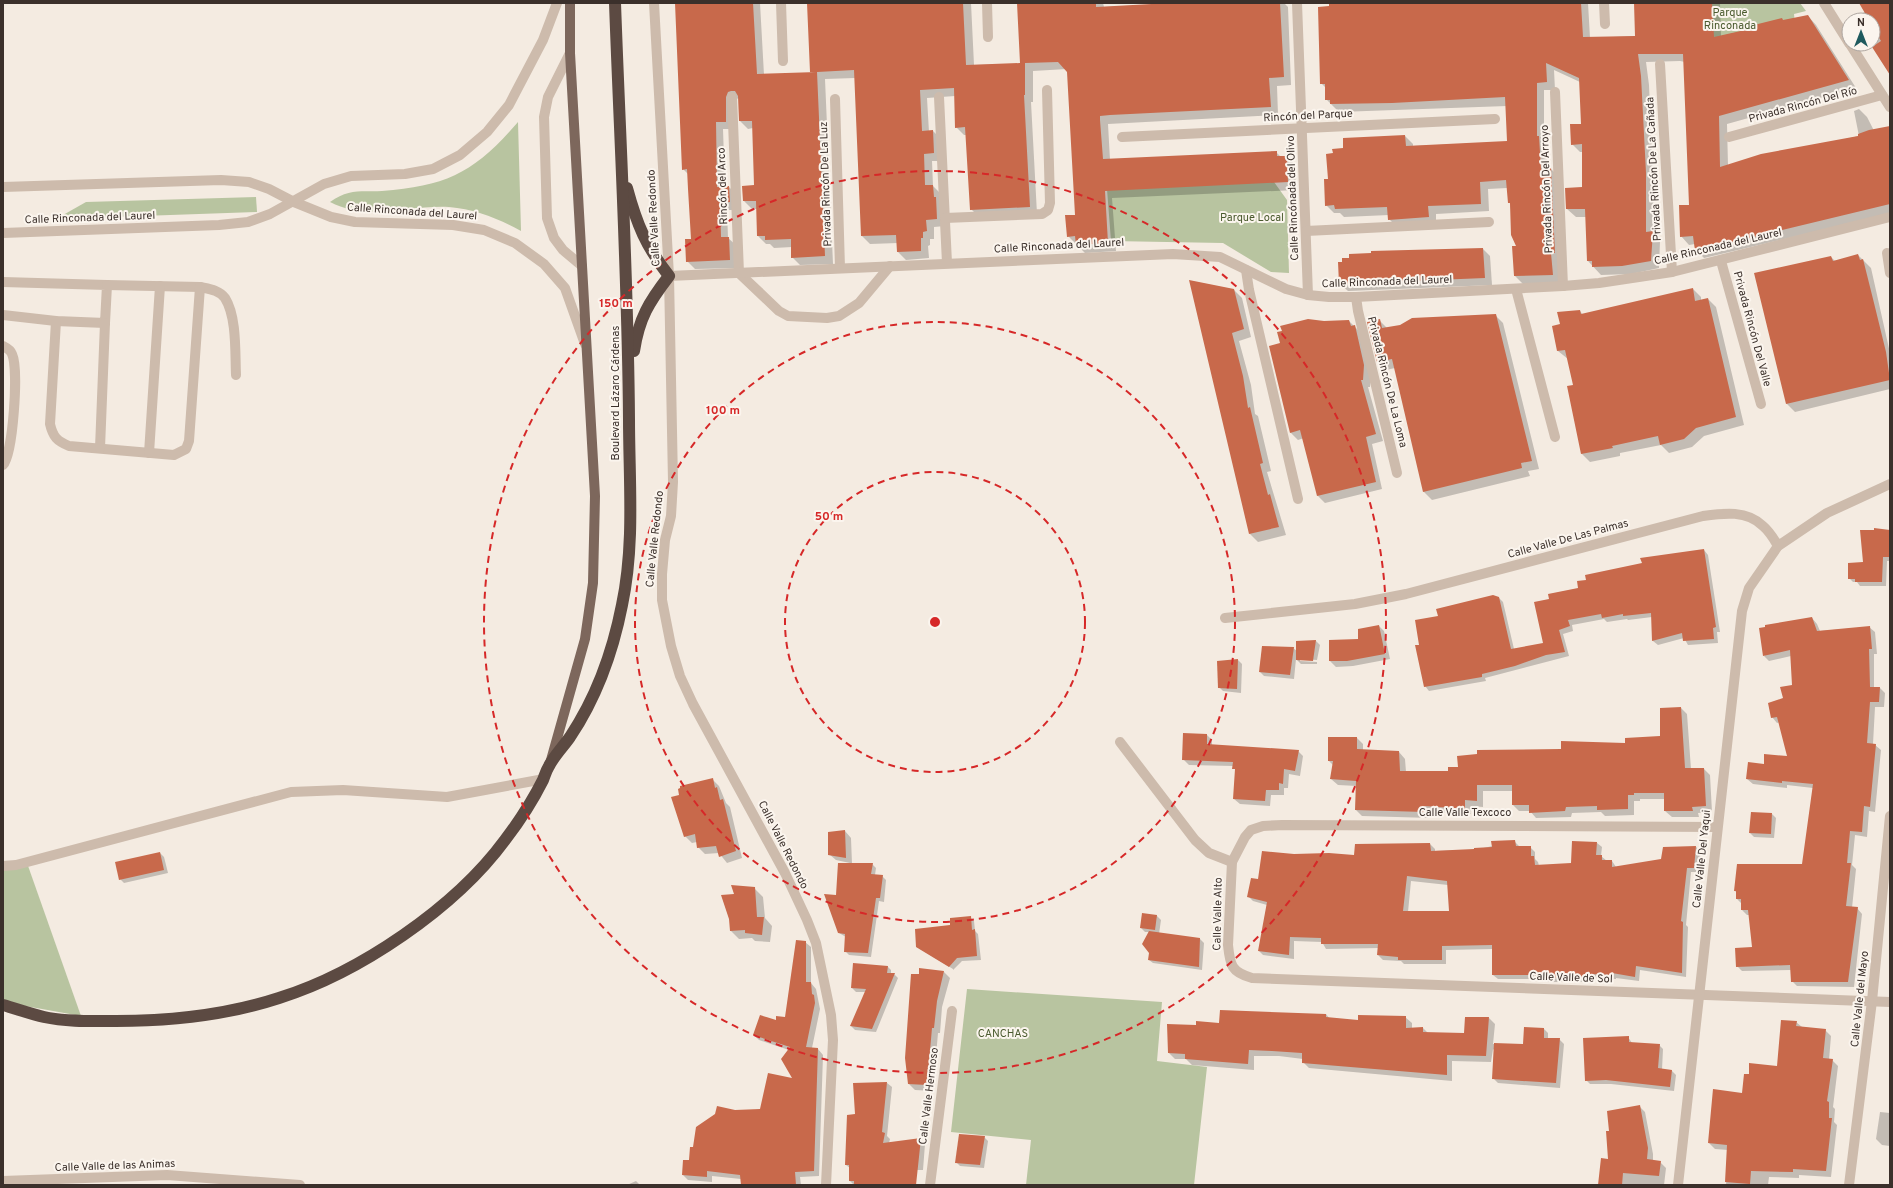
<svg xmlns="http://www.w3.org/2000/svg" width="1893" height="1188" font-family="Overpass,sans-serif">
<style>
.green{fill:#b8c4a0}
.shadow{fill:#0003;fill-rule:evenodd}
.building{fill:#c8694b;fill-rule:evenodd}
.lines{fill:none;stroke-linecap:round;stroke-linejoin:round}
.minor{stroke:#cdbbac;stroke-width:10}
.major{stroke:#7d675c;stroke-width:10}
.highway{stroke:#5c4a42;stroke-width:12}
.ring{fill:none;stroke:#d62828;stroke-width:2;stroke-dasharray:7 5}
.labels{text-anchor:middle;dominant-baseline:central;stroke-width:4;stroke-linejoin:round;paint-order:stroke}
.park-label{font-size:11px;fill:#4a5a2e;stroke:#fbf5ee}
.street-label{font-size:11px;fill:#3b302b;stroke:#fbf5ee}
.centre{fill:#d62828;stroke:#fbf5ee;stroke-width:2}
.ring-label{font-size:12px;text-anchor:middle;font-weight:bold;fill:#d62828;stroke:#fbf5ee;stroke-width:4;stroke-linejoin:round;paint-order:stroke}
</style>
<rect width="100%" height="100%" fill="#f4ebe1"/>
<g class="green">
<path d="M1712,3H1800L1806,11L1794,14L1795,24L1712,40Z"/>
<path d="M518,122L521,231C499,219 475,209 449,207C409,205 366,221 330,202C349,188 361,192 382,191C448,186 475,172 518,122Z"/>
<path d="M1274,182L1287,200L1289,273L1271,272L1223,243L1111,241L1107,189Z"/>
<path d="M256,197L257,212L56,219L86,202Z"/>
<path d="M27,863L81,1016L3,1002V865Z"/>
<path d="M967,989L1162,1002L1157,1061L1207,1067L1194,1185H1026L1031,1140L951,1132Z"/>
</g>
<g class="shadow">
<path d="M676,3H760L764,75L813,73L811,71L808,3H971L974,65L1021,64L1018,3H1103L1104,7L1190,3H1284L1288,7L1291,85L1277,86L1278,115L1108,124L1110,160L1276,152L1281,157H1287L1295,165L1296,190L1112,198L1116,251L1085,253L1068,236L1076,216L1068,71L1067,69L1033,71V102H1031L1037,214L979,217L971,209L967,135H964L956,127L955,96L927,98L929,132L933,131L941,139L942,161H932L933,186L941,194L945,226L934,227V239H930V245L928,246L929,258L906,260L898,252V243L870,244L862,236L855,78L825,79L833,264L800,265L792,257V247L774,248L770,244H766L758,236L757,209H752L744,201L755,186L753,128L748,129L740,121V98L736,99L734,129H723L725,188L729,187L737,195V210H727L728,238L737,246L738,268L695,269L687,261L692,240L688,174L683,169Z"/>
<path d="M1330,3H1588L1590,38L1636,36L1635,3H1720L1721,36L1808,16L1816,25L1856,88L1727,124L1728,166L1859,136L1854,111L1859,109L1867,117L1890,162V214L1704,258L1696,250L1695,244L1689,245L1681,236L1690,206L1685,62L1680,61L1646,62L1649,85L1653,182L1654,234L1660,241L1659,268L1631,274L1601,275L1588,261L1586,217H1576L1567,209L1583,188V152H1580L1572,144L1582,125L1580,82L1554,70L1555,90H1544V143L1546,145L1548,169H1551L1559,177L1560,283L1523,284L1515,276L1518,247L1507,188L1488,189L1489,211L1436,214V225L1397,227L1389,219V215L1344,217L1340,213H1334L1326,205L1329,180L1334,154L1344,149L1405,136L1413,144V146L1508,142L1507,106L1339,112L1326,99V88L1321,83Z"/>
<path d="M1860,3H1890V73L1871,44H1873V20H1856L1855,18L1866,11Z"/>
<path d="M1483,249L1490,256L1492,285L1348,291L1340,284L1344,263Z"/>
<path d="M1858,255L1871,268L1890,353V389L1795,412L1787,404L1755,274L1831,257L1835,261Z"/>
<path d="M1190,281L1234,290L1242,298L1251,337L1239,341L1251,385L1255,414L1258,416L1271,471L1267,472L1286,535L1258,542L1250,534Z"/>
<path d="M1693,289L1701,297V301L1708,299L1716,307L1744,425L1704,436L1692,447L1669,453L1661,445L1620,453V456L1590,462L1582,454L1568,387L1574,386L1568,359L1558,351L1553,327L1561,325L1580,311L1583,315Z"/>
<path d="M1495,315L1503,323L1539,469L1528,471L1530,476L1432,500L1424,492L1395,368L1386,370L1378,362L1379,320L1387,328Z"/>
<path d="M1349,321L1362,334L1371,373L1370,387H1368L1383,441L1372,444L1382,489L1325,503L1318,496L1304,438L1298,440L1291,433L1281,344L1324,322Z"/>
<path d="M1890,531V561H1887L1886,586H1860L1857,582H1853L1849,578L1864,563Z"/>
<path d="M1704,550L1708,555L1720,632H1717L1718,643L1688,645L1684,638L1658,645L1653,641L1652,617L1628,620L1627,619L1607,622L1604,619L1572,625L1573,631L1563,634L1569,656L1485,678L1486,681L1429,691L1425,686L1420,645L1439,617L1499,598L1503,602L1514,649L1544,644L1550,600L1579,589Z"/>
<path d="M1812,618L1817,624L1820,631L1869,627L1875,632L1877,654H1874V688H1880L1885,693L1884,707H1875L1873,744L1875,745L1881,750L1875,812L1869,811L1867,837L1855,835L1852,865L1856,869L1852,908H1857L1862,914L1854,987L1797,986L1792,981L1791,970L1742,971L1737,966L1753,948L1750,915H1747L1742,910V904L1737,899V893L1735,891L1803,865L1813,788L1787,785V788L1753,784L1747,779L1765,765L1789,757L1780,722L1777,723L1772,717L1793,686L1791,656L1769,661L1764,656Z"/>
<path d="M1379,626L1384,631L1390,659L1353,666L1336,667L1330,661V641L1359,640Z"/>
<path d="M1316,641L1320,645L1317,660L1300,659V661L1317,662V664H1301L1296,659L1294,679L1264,676L1260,672L1293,648L1297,651V642Z"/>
<path d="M1238,660L1242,664L1241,693L1223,691L1219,687Z"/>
<path d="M1681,708L1687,714L1691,769H1704L1710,775L1712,812L1698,813L1699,817H1672L1665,811V799H1640V801H1634V815L1605,816L1601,812L1572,813L1571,817L1536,818L1530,811H1519L1513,805V791H1483V807L1471,806V814L1431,812V818L1362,816L1356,810L1357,786L1338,785L1331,779L1333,765L1329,761L1357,738L1363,744V750L1399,752L1405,759L1406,772H1449L1459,768L1562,750L1626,744L1661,737Z"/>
<path d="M1207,735L1212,740V746L1298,751L1303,756L1300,776L1289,774L1288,788H1284V795H1271L1270,806L1240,804L1234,799L1236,771L1233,766L1189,765L1183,759Z"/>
<path d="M712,779L719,786L726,803L730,807L742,858L727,863L719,853L705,854L698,847L697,842L692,843L685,836L680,796Z"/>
<path d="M1772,814L1776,818L1774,838L1754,837L1750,833Z"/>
<path d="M845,831L851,838L852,864H872L876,868L875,875L882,876L886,880L884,902L879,901L871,957L849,955L845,951L846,937L839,933L837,896L850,863L836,860L829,854Z"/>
<path d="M1514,841L1519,846L1530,847L1535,852V859L1538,862L1539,866L1572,864L1597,843L1602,847L1601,856L1607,861H1612L1616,867L1662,860L1696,847L1701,851L1698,872H1691L1686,925L1688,927L1686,977L1640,970L1639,981L1616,978V979L1594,978L1593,982H1541L1538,979H1498L1493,975V949L1446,950V964H1404L1401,961L1383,960L1378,955L1379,948L1326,949L1322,942L1294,941V959L1263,955L1259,951L1267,905L1253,901L1248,896L1259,880L1294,855L1355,856L1430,844L1435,849V851L1475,850ZM1411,881L1448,885L1450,912H1408Z"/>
<path d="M160,853L164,857L168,873L124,883L120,879Z"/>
<path d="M754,888L763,897L765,918L772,926L770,942L755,941L752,938L739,939L731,931L735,895Z"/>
<path d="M1143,914L1157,916L1161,920L1159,934L1200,939L1204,943L1202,970L1153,963L1149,960V932H1145L1141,928Z"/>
<path d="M970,917L974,921L975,931L978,934L981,960L962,961L953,970V969L917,947Z"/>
<path d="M805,942L811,947V983L816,989L820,1009L812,1048L818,1049L823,1055L819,1176L800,1177L801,1185H742L741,1179L712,1176V1182L688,1180L683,1175L690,1161L694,1148L735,1111L761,1110L794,1080L789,1050L759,1040L754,1035L776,1021L786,1018Z"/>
<path d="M887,966L891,970V974H894L898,978L876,1032L855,1030L851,1026L866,992H856L852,988Z"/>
<path d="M944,972L950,978L942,1007L940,1033H938L933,1091L915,1090L909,1084L920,975Z"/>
<path d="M1326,1014L1329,1018L1359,1021L1405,1017L1412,1023V1029L1423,1028L1428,1033L1465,1034L1489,1018L1495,1024L1493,1044L1524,1045L1544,1029L1548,1033V1039H1559L1564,1044L1560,1088L1498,1083L1493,1078L1494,1050L1493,1049L1491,1062L1452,1061V1081L1309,1068L1303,1062V1059L1279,1056H1254V1070L1192,1065L1186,1059H1175L1169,1053L1197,1026Z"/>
<path d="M1796,1022L1802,1027L1825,1030L1831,1036L1829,1060H1832L1838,1066L1833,1107L1835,1109L1834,1122L1837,1125L1831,1177L1799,1175V1178L1769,1177L1768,1185H1726L1728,1150L1715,1149L1709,1143L1743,1094L1749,1076L1778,1067Z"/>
<path d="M1628,1037L1632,1043L1659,1045L1663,1049L1662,1070L1672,1071L1676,1075L1674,1091L1611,1084H1590L1586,1080Z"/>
<path d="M887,1083L892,1087L887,1136L890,1139L889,1143L920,1140L925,1144L923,1170H913L911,1185H854L850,1181V1168L846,1165L856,1115Z"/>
<path d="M1639,1106L1645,1112L1653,1154V1161L1660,1162L1666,1168L1664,1185H1599L1609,1160L1610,1132Z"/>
<path d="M1880,1112L1890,1113V1146L1882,1145L1876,1139Z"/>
<path d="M984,1137L988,1141L984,1168L960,1166L956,1162Z"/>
<path d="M636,1181L640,1185H627Z"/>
</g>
<g class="building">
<path d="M675,3H753L757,74L817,72H810L807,3H963L966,65L1020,63L1017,3H1096V7L1170,3H1280L1284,77L1269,78L1271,107L1110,115L1100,116V120L1103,159L1277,151V156H1287L1288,182L1105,191L1108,243L1076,245L1075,236L1067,237L1065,215H1075L1067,72L1058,62L1025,63V95H1024L1030,207L970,210L965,127L955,128L954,88L920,90L922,131L933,130L934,153L924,154L925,185H933L934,197H936L937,219L926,220L927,231L923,232V238H921V251L897,252L896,235L861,236L854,70L817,72L825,256L791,258V239L765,240V236H757L756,201H743L742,186L754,185L752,121H739L738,96L735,91H731L728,92L726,97V122H716L717,187L729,186L730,202H720L721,237H729L730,260L686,262L685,239H691L688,189L687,169L682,170Z"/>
<path d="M1329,3H1581L1583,37L1635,36L1634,3H1712L1714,37L1754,28V25L1782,18L1783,20L1808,15L1849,80L1719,116L1720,167L1761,154L1858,136V134L1869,130L1890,126V204L1695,251L1693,236L1680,237L1679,205H1689L1683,54H1638L1641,76L1646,173V232L1653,231L1651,261L1622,266L1592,267V261H1587L1585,209H1566L1565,188L1582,187V144L1571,145L1570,124H1581L1579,78L1546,63L1547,82L1537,83V136H1539L1541,169L1551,168L1555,253H1551L1553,275L1514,276L1512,246H1516L1511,235L1510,203H1508L1506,180L1480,182L1481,204L1428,206L1429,217L1388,220L1387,207L1335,209L1334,205L1325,206L1324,179H1328L1326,154L1333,153L1332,149L1343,148V138L1405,135L1406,146L1507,141L1505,97L1392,103L1330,104V100H1325V84H1320L1318,7L1329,6Z"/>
<path d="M1859,3H1890V75L1872,47L1881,41L1873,27V20H1869Z"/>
<path d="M1483,248L1485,278L1339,284L1338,262H1342V258H1349V254L1371,253V251Z"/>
<path d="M1858,254L1860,260L1863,259L1874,303L1886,352L1890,380L1786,404L1754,273L1831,256L1833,261Z"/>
<path d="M1189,280L1234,289L1244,329L1232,333L1243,376L1248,408L1250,407L1263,463L1260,464L1268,495L1270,494L1279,527L1249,534Z"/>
<path d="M1693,288L1695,301L1708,298L1736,417L1696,428L1684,439L1660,445L1658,436L1612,446L1613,448L1581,454L1567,386L1573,385L1565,350L1557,351L1552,326L1560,324L1557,312L1580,310L1581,314Z"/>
<path d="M1496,314L1532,461L1521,463L1522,468L1423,492L1392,359L1377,362L1367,322L1380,319L1382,328L1400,325L1412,318Z"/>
<path d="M1308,319L1324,321L1349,320L1351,326L1355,325L1364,365L1363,380H1361L1376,434L1366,437L1376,482L1317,496L1300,430L1290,433L1269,346L1280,343L1277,332L1282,331L1280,326Z"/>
<path d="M1874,528L1890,530V557H1883L1882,582H1855V579H1848V563L1863,562L1860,530H1874Z"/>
<path d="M1704,549L1716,627L1713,628L1714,639L1683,641L1682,633L1652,641L1651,613L1623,616V614L1602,618L1601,614L1568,620L1570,626L1559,630L1565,652L1546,655L1515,666L1482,674V677L1424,687L1415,645H1419L1415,620L1438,616L1436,609L1493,595L1499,597L1511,649L1543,643L1534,602L1549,599L1548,594L1578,588L1577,581L1586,580L1585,575L1642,563L1640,558Z"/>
<path d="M1812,617L1817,631L1870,626L1872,649H1869L1870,687H1880L1879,702H1870L1867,743L1876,744L1870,807L1864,806L1862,832L1850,831L1847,863H1851L1846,906L1858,907L1848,982H1791L1790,965L1736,967L1735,948L1752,947L1748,910H1741V899H1736V891H1734L1737,864H1802L1813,784L1782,781V783L1746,779L1748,762L1764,764V754L1787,756L1777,717L1771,718L1768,703L1783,698L1780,687L1792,685L1790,650L1763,656L1759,628L1765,627V625Z"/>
<path d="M1379,625L1385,654L1347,661H1329V640L1358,639V629Z"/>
<path d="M1316,640L1313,661L1296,660V641Z"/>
<path d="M1262,646L1294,647L1290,675L1259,672Z"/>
<path d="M1238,659L1237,689L1218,688L1217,661Z"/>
<path d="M1681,707L1685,768H1704L1706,806L1692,807L1693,811H1664V793H1634V795H1628V809L1597,810V806L1566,807L1565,811L1529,813V805H1512V785H1477V801L1465,800V809L1425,806V812L1355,810L1356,781L1330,779L1333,761H1328V737H1357V749L1399,751L1400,771H1448V767H1458L1457,756L1477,754V750L1561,749V741L1625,743V738L1660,736V708Z"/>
<path d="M1183,733L1207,734V744L1299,750L1295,771L1284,769L1283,784L1279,783V790H1266L1265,801L1233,799L1235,769H1232L1233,762L1182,760Z"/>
<path d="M713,778L715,788L717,787L720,800L723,799L736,851L719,857L716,846L697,848L695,834L684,837L671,797L679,795L678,789L680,788V786Z"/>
<path d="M1751,812L1772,813L1771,834L1749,833Z"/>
<path d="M845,830L846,858L828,855V832Z"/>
<path d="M1515,840L1516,846H1531V856H1534L1535,865L1571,863L1572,841L1597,842L1596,855H1602V860H1612V867L1661,859L1663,847L1696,846L1694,868H1687L1681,921L1683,922L1682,973L1636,966L1635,977L1612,973V975L1589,974V977L1535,978V975H1492V945L1442,946V960H1398V957L1377,955L1378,944H1321V938L1290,937L1289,955L1258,951L1267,902L1247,897L1251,878L1258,879L1262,851L1294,854L1329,853L1354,855L1355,844L1430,843L1431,851L1474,849V848L1492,847L1491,841ZM1407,876L1447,881L1449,911H1403Z"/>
<path d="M160,852L164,870L119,880L115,862Z"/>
<path d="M838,863H873L871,874L883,875L880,898H876L868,953L844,952L845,934L838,933L824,894L836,895Z"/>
<path d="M731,885L755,887L757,917H764L762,935L745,933V930L730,931L729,919L721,895L734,894Z"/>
<path d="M1142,913L1157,915L1155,930L1140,928Z"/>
<path d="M971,916L972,930L975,929L977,956L957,958L949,967L916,947L915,929L950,925V918Z"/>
<path d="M1149,931L1200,938L1199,967L1148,960L1149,953L1142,944Z"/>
<path d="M796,940L806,941V982H811L812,994L814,995L815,1003L806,1047L818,1048L814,1171L795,1172L796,1185H741L740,1175L707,1171V1177L682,1175L683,1160H689L690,1147H693L696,1127L715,1114L717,1106L735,1110L760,1109L768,1073L792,1078L781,1059L790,1047L753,1035L760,1015L776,1020V1016L785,1017Z"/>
<path d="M853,963L888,966L887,973H895L872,1029L850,1026L866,989L851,988Z"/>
<path d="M919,968L944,971L937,1001L934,1028H932L927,1085L908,1084L905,1058L911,974H919Z"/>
<path d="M1220,1010L1326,1014V1017L1358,1020V1015L1406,1016V1028L1423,1027V1032L1464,1033L1465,1017H1489L1486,1056L1447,1055V1075L1302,1063V1053L1272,1051L1249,1050L1248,1064L1185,1059V1054L1168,1053L1167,1024L1196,1025V1021L1219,1023Z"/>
<path d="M1781,1020L1797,1021L1796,1026L1826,1029L1823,1058L1833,1059L1827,1101L1829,1102V1118H1832L1826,1171L1793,1169V1172L1751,1171L1750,1184L1725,1182L1727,1145L1708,1143L1713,1089L1742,1093L1744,1074H1749V1063L1777,1066Z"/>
<path d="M1524,1027L1544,1028V1038H1560L1556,1083L1492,1079L1494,1043L1523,1044Z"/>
<path d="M1629,1036V1042L1660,1044L1658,1068L1672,1070L1670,1087L1606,1080L1585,1081L1583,1038Z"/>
<path d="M887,1082L882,1132L885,1133L883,1143L921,1138L916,1185H854V1181H849V1165H845L847,1115L855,1114L853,1083Z"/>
<path d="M1640,1105L1648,1148L1647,1159L1661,1161L1659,1176L1623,1173L1622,1185H1598L1601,1158L1608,1159L1606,1131H1609L1607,1111Z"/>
<path d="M959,1134L985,1136L980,1165L955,1163Z"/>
</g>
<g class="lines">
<g class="minor">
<path d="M654,3L669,276L673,482L671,516L665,540L662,574V600L671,646L680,676L693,704L785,873L807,920L816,943L831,1015L833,1040L826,1185"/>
<path d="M781,3L783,61"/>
<path d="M987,3L988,37"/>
<path d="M1297,3L1308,295"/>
<path d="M1604,3L1605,24"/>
<path d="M1824,3L1849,43"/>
<path d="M1850,44L1890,107"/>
<path d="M570,53L548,97L544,117L547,218L554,238L563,250L582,266"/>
<path d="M1660,64L1672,272"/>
<path d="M1555,92L1563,286"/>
<path d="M732,97L739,273L779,311L788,316L827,318L839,316L859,303L890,266"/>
<path d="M939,97L947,263"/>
<path d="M835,99L840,268"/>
<path d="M1122,137L1495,119"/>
<path d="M1729,137L1882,95"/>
<path d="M3,187L221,180L249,182L269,189L294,202L331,217L355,222L453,225L484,230L515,243L544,264L565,288L585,344"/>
<path d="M945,218L1042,214L1048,210L1050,203L1047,90"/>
<path d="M1306,231L1489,222"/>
<path d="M3,233L219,225L248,222L270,214L324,184L351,176L405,174L433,169L460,155L487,132L509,105L543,40L557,3"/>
<path d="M1887,253L1890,273"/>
<path d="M1721,261L1761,404"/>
<path d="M1246,270L1249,290L1298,499"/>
<path d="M669,276L1173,254L1220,257L1286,289L1308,295L1329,297H1356L1563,286L1599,283L1672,272L1890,217"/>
<path d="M3,282L107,285L105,323L56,321L3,315"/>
<path d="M107,285L200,287C209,289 219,290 225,298C237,317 235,353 236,375"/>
<path d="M1516,289L1555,437"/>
<path d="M1356,297L1358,311L1397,473"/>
<path d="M56,321L50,424C53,437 57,441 69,446L174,455L186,449L189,441L200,287"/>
<path d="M3,346C7,348 11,351 12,354C19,369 13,454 3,465"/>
<path d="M100,448L105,323"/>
<path d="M149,453L160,286"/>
<path d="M1225,618L1355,604L1406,594L1703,516C1724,513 1747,510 1763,526C1769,531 1774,539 1778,546"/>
<path d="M1120,742L1195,840L1209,853L1232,862"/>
<path d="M1717,827L1282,825L1263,826L1251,830L1245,837L1232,862L1228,945C1230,965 1231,972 1252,978L1890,1002"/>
<path d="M3,866L16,865L291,792L343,790L447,797L544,779"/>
<path d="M3,1181L167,1175L300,1185"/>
<path d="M930,1185L952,1011"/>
<path d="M1678,1185L1742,611L1749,588L1778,546L1827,513L1890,484"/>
<path d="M1849,1185L1872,1001L1890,816"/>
</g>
<path class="major" d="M551,760L585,639L593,583L595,496L570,53V3"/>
<g class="highway">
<path d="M627,188C637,225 646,246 669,276C649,302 639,318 634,351"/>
<path d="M3,1005C17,1009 31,1014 44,1017C67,1022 93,1021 116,1021C170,1021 227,1015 279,998C359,973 455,908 505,840C518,823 534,798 543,780C545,775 546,771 549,766C554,756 563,747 570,737C596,698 613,651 622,605C635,544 629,480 629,419C628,280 620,142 615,3"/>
</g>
</g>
<g class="ring">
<circle cx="935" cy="622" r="150"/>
<circle cx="935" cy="622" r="300"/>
<circle cx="935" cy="622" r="451"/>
</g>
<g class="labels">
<g class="park-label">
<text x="1730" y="13">Parque<tspan x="1730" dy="13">Rinconada</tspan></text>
<text x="1252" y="218">Parque Local</text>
<text x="1003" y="1034">CANCHAS</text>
</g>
<g class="street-label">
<text transform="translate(1803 105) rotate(-15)">Privada Rincón Del Río</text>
<text transform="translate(1308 116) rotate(-3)">Rincón del Parque</text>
<text transform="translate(1654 169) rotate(-93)">Privada Rincón De La Cañada</text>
<text transform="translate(826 184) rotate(-92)">Privada Rincón De La Luz</text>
<text transform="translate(723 186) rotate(-92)">Rincón del Arco</text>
<text transform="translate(1547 189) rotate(-92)">Privada Rincón Del Arroyo</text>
<text transform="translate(1293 198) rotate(-92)">Calle Rincónada del Olivo</text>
<text transform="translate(412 212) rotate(4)">Calle Rinconada del Laurel</text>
<text transform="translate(90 218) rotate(-2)">Calle Rinconada del Laurel</text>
<text transform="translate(654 218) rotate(-93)">Calle Valle Redondo</text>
<text transform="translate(1059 246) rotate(-3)">Calle Rinconada del Laurel</text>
<text transform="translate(1718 247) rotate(-13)">Calle Rinconada del Laurel</text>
<text transform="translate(1387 282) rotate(-2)">Calle Rinconada del Laurel</text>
<text transform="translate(1752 329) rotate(75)">Privada Rincón Del Valle</text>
<text transform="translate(1387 382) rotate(76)">Privada Rincón De La Loma</text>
<text transform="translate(616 393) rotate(-90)">Boulevard Lázaro Cárdenas</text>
<text transform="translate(655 539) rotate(-84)">Calle Valle Redondo</text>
<text transform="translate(1568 539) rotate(-15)">Calle Valle De Las Palmas</text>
<text x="1465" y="813">Calle Valle Texcoco</text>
<text transform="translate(783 845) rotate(63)">Calle Valle Redondo</text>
<text transform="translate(1702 859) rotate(-84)">Calle Valle Del Yaqui</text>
<text transform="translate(1218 914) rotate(-89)">Calle Valle Alto</text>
<text transform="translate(1571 978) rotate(2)">Calle Valle de Sol</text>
<text transform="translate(1860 999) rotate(-84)">Calle Valle del Mayo</text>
<text transform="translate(929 1096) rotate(-83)">Calle Valle Hermoso</text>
<text transform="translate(115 1166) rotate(-2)">Calle Valle de las Animas</text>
</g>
</g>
<circle cx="935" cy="622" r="6" class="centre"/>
<g class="ring-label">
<text x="616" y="307">150 m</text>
<text x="723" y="414">100 m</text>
<text x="829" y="520">50 m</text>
</g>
<rect width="1893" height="1188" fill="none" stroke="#3b302b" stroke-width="8"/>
<g transform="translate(1861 32)"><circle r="19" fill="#fbf5ee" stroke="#aea6a0"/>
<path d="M0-3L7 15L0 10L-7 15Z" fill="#1f5a5e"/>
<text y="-6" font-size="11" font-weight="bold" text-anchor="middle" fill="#3b302b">N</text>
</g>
</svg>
